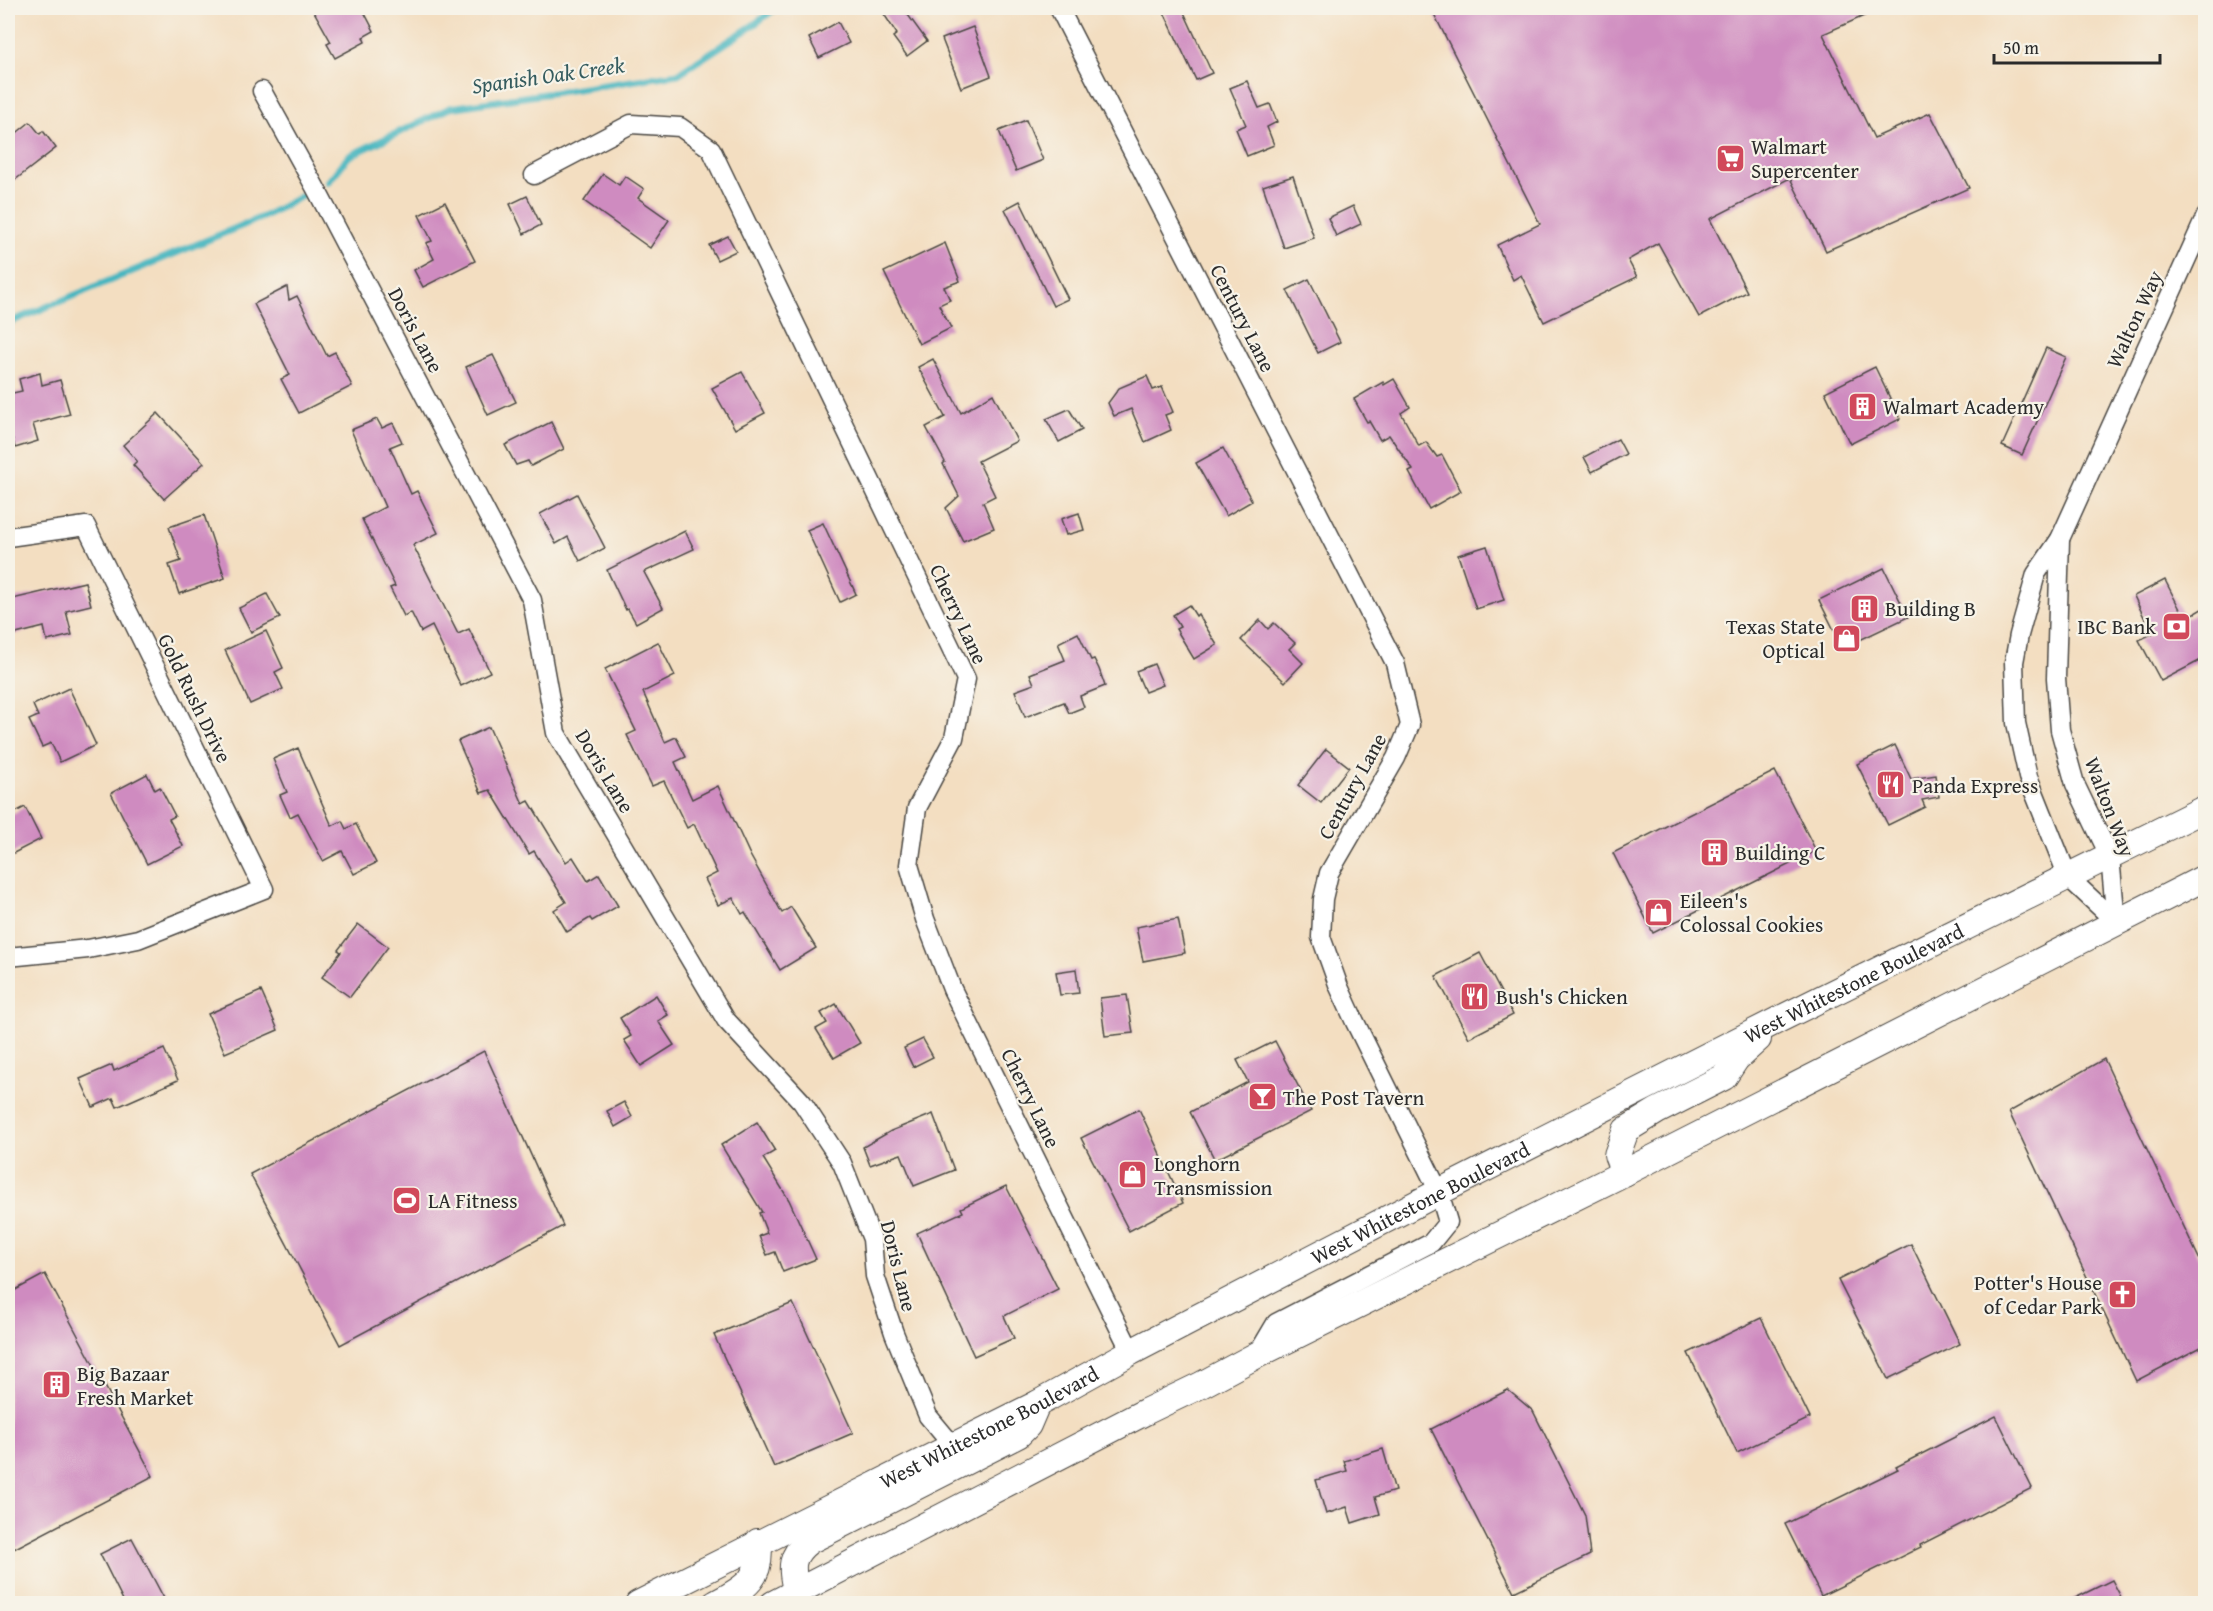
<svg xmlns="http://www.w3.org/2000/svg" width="2213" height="1611" font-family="'Gentium Book Plus',serif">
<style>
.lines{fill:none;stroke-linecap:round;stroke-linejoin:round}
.stream{stroke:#47b6c0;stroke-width:7}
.building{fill:#cf8bc0}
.street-casing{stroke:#494642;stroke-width:21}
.secondary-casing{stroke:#494642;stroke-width:28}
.street{stroke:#fff;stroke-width:18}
.secondary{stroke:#fff;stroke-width:26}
.labels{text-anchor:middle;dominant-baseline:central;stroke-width:4.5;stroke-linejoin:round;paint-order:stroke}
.poi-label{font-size:21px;fill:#2b2b2b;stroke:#f7f3e8;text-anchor:start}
.street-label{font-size:21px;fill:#2b2b2b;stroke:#f7f3e8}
.water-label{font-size:22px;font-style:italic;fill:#355c5f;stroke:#f7f3e8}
</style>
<rect width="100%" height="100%" fill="#f7f3e8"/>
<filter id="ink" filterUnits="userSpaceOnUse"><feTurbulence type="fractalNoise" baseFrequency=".0167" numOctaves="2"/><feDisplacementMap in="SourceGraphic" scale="12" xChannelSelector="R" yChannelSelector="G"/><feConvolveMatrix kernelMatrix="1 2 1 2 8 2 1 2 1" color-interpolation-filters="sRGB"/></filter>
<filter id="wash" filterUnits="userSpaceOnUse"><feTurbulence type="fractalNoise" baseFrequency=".008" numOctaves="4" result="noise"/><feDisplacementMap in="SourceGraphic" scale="24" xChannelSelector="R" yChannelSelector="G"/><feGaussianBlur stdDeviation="1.35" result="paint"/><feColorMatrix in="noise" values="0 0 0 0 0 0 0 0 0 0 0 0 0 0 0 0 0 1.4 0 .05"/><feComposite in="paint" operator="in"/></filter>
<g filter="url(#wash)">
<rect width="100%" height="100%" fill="#f3dec1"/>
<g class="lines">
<g class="stream">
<path d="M328,182L349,156L450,108L678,74L752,26L776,8"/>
<path d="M8,323L265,216L307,193"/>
</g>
</g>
<g id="blocks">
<g class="building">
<path d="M312,8H362L374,31L363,37L365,42L335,58L327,44L331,42Z"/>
<path d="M880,8H903L927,41L907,56L893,37L897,34Z"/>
<path d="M1162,8H1182L1212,73L1196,80Z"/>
<path d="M1431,8H1882L1823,34L1874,138L1930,113L1969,188L1826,251L1790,178L1710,219L1747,292L1699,317L1658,243L1628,260L1637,277L1544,322L1521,275L1513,280L1497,245L1540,224Z"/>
<path d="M838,22L849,43L819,58L809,38Z"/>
<path d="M973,27L991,76L961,88L942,39Z"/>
<path d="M1247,81L1259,108L1270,104L1277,122L1267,127L1274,145L1247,156L1236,129L1246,125L1230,88Z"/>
<path d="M1026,120L1043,160L1016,171L999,131Z"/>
<path d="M30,122L40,134L43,131L56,148L15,180L8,170V140Z"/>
<path d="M603,174L619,185L625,176L644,189L638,198L669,220L650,248L584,201Z"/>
<path d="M1293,176L1314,238L1284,248L1263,186Z"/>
<path d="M527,196L541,225L524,234L510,204Z"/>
<path d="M1020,201L1068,299L1053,306L1005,209Z"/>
<path d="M445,202L475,261L423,287L414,270L434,259L426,243L432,241L419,215Z"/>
<path d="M1353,206L1361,224L1336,236L1328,218Z"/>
<path d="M728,236L736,251L717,260L709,245Z"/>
<path d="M945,243L960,281L944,287L950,300L939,305L951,328L919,344L884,272Z"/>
<path d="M1309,279L1340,342L1318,353L1287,290Z"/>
<path d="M287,287L289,300L297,296L327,356L335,352L352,386L299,413L281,379L290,375L254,304Z"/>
<path d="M2046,348L2066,357L2022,455L2002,446Z"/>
<path d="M493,355L516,402L488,415L466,367Z"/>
<path d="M933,359L961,413L993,394L1017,441L978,461L995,496L983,502L994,528L963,541L946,508L959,496L943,464L945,462L926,427L945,417L918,367Z"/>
<path d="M1875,367L1900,419L1850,444L1825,392Z"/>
<path d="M742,372L765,413L735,429L712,388Z"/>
<path d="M40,373L42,385L60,380L70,414L33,424L38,441L15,448L8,422V394L22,391L19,379Z"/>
<path d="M1147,376L1153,390L1162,387L1173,412L1165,415L1171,430L1145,442L1131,409L1114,416L1108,403L1119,388Z"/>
<path d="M1394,379L1410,407L1401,413L1419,446L1426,442L1437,457L1442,455L1461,491L1429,509L1409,472L1413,470L1389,435L1380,440L1369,421L1367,422L1354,399L1383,382L1384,385Z"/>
<path d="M1069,409L1082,430L1059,442L1046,419Z"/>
<path d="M158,413L204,463L164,499L133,465L137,461L123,445Z"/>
<path d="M377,419L382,428L393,423L402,442L390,447L411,494L417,491L438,533L413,545L458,634L469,629L490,672L461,686L432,626L421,632L411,612L404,616L390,588L395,586L362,519L385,507L351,430Z"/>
<path d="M551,422L564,449L531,466L528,461L516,465L505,445Z"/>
<path d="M1618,439L1626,454L1592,472L1584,457Z"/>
<path d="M1223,448L1252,501L1226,516L1196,463Z"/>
<path d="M577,494L605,548L580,561L568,537L556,544L540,514Z"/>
<path d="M1079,513L1084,530L1066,535L1061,519Z"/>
<path d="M204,515L225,578L179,594L169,565L181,561L169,527Z"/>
<path d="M823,523L856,594L840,602L807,530Z"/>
<path d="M685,531L694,549L644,572L663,608L636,623L628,609L626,610L607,570Z"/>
<path d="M1487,546L1504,600L1476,609L1458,555Z"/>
<path d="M1884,568L1908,617L1843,648L1819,600Z"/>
<path d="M2165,580L2185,619L2205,607V658L2161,681L2139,640L2152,634L2134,596Z"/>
<path d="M85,582L91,605L66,611L72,635L47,641L44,627L8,636V600Z"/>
<path d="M267,594L280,618L251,632L239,608Z"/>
<path d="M1189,605L1196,616L1198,614L1217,645L1194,659L1176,629L1180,627L1173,615Z"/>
<path d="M1260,620L1268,629L1274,623L1295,643L1289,649L1303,663L1285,682L1241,640Z"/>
<path d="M266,631L283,668L275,672L283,689L250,704L225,650Z"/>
<path d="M1078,633L1091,660L1094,659L1099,669L1105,686L1080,696L1084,707L1069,713L1064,702L1025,717L1015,691L1034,684L1030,674L1065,660L1058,643Z"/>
<path d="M658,642L675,676L643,692L665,742L676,737L686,757L675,762L692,799L718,786L750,855L782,913L791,907L816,948L780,970L745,912L742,914L733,898L718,905L705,879L717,873L694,824L687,828L664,781L652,786L627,735L636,731L605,669Z"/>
<path d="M1154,664L1163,685L1145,692L1136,671Z"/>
<path d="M69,688L96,745L60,762L51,743L42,747L29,720L38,716L33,705Z"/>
<path d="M489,727L523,804L529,801L566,862L573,857L588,881L599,874L618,906L592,921L590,918L567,932L554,910L566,902L534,851L529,854L490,790L481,793L458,741Z"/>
<path d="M1895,745L1911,779L1936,775L1939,797L1922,800L1925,807L1888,825L1857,764Z"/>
<path d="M298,748L332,826L342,821L346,829L356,824L376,863L354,874L342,851L323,861L298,813L290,817L280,795L287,792L273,759Z"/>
<path d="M1326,749L1349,767L1321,803L1298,785Z"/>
<path d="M1775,771L1816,851L1653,933L1613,853Z"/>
<path d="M147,774L155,790L160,787L175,816L169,819L183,846L147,864L111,793Z"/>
<path d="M25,807L41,839L8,856V816Z"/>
<path d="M1178,919L1185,953L1143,961L1136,927Z"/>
<path d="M358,924L388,947L350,997L322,977L341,952L338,950Z"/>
<path d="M1480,953L1513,1015L1469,1038L1436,976Z"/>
<path d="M1076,969L1079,993L1060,995L1056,972Z"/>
<path d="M261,991L278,1030L225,1053L208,1014Z"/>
<path d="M656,995L668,1015L658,1021L674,1045L641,1066L624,1040L631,1036L620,1018Z"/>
<path d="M1127,995L1133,1033L1105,1036L1100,998Z"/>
<path d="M836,1004L860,1043L834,1058L816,1029L827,1023L821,1013Z"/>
<path d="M923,1039L933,1057L913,1067L904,1048Z"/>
<path d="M1275,1041L1311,1111L1215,1160L1190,1112L1248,1082L1237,1060Z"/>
<path d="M164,1049L178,1080L117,1107L113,1098L93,1107L80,1079L112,1065L114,1071Z"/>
<path d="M484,1051L563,1226L340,1345L250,1174Z"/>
<path d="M2104,1059L2205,1271V1345L2136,1381L2009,1112Z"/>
<path d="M624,1102L632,1117L615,1127L607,1111Z"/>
<path d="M1139,1109L1183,1203L1129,1231L1081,1138Z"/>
<path d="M933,1114L954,1170L914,1186L901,1154L870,1165L863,1147L891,1131Z"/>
<path d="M757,1122L775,1151L763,1158L789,1200L816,1259L783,1272L775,1252L767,1255L759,1236L767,1233L759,1213L762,1212L721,1145Z"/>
<path d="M1006,1186L1058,1289L1004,1316L1014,1338L974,1356L917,1233L963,1212L961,1208Z"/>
<path d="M1911,1244L1960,1344L1888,1379L1838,1280Z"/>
<path d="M45,1274L153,1476L8,1552V1294Z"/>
<path d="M793,1303L853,1433L774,1467L714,1335Z"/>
<path d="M1761,1318L1810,1418L1737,1453L1688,1353Z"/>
<path d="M1508,1390L1533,1411L1585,1515L1590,1555L1514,1592L1431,1429Z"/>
<path d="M1996,1416L2032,1488L1920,1545L1921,1547L1821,1596L1785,1524L1898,1469L1896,1467Z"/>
<path d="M1383,1449L1395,1491L1375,1497L1380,1514L1352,1523L1347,1507L1326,1514L1316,1480L1347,1471L1344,1461Z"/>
<path d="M132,1538L167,1604H125L100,1554Z"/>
<path d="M2112,1580L2122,1599L2112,1604H2063Z"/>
</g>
</g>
</g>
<g filter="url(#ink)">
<use href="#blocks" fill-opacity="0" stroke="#494642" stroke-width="1.5"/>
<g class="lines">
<defs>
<g id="street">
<path d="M1059,8L1395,663L1410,725L1396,758L1329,873L1323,899L1321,937L1339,987L1355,1022L1439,1192L1448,1222L1431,1243L1276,1323L1257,1355"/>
<path d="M262,91L315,187L532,600L556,733L726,1020L802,1102L842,1163L872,1239L875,1276L894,1333L928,1416L953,1446"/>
<path d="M534,175L631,124L680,127L711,149L966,679L954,738L917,808L909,865L925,919L952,989L1131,1352"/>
<path d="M8,537L86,526L264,889L138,939L88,949L8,957"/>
<path d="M2060,539L2056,678L2060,730L2075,784L2110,857L2116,922"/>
<path d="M2116,922L2068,877L2028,777L2016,723L2014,662L2019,635L2036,574L2060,539L2206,216"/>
</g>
<g id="secondary">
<path d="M1624,1173L1617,1155L1626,1130L1657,1111L1724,1077L1736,1059L1758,1039"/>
<path d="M796,1592C792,1569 788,1557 809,1541L1018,1435L1028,1425L1037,1404"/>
<path id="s1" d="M638,1604L1037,1404L1131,1352L1439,1192L1780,1019L2206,808"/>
<path d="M715,1604C744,1588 763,1580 758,1542"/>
<path d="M773,1604L1147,1411L1201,1385L1257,1355L1624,1173L2206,877"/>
</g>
</defs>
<use href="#street" class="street-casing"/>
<use href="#secondary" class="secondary-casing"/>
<use href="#street" class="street"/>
<use href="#secondary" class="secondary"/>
</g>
</g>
<defs>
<symbol id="supermarket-square" viewBox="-11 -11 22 22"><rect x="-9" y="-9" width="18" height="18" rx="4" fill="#d1495b" stroke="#f7f3e8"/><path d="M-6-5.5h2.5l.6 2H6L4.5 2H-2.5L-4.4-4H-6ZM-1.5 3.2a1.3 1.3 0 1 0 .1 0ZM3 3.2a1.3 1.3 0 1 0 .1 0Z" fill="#fff"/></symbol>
<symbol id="building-square" viewBox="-11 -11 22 22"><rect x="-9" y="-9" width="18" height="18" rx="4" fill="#d1495b" stroke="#f7f3e8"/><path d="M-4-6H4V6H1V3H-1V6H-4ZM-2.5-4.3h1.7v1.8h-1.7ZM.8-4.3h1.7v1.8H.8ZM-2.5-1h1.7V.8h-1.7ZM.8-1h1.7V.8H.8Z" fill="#fff"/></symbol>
<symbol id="bank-square" viewBox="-11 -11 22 22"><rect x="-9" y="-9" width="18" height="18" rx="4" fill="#d1495b" stroke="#f7f3e8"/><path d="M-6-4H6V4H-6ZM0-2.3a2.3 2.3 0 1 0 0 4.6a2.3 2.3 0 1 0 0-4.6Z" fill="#fff"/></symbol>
<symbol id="shop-square" viewBox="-11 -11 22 22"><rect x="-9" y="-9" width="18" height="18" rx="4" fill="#d1495b" stroke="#f7f3e8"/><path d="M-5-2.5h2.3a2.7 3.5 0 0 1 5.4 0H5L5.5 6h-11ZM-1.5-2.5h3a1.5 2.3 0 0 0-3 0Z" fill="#fff"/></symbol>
<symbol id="restaurant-square" viewBox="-11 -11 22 22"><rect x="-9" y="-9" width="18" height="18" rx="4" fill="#d1495b" stroke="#f7f3e8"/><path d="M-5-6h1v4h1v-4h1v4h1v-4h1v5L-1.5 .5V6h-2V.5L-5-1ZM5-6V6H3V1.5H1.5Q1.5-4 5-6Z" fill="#fff"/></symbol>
<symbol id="bar-square" viewBox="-11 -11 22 22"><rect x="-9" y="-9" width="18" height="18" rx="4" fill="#d1495b" stroke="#f7f3e8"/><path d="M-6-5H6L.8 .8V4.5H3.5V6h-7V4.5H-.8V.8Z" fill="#fff"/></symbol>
<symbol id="stadium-square" viewBox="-11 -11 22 22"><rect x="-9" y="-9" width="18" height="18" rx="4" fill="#d1495b" stroke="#f7f3e8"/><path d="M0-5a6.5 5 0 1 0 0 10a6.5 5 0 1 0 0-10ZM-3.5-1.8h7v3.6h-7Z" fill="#fff"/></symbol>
<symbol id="church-square" viewBox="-11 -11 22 22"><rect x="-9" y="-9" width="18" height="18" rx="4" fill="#d1495b" stroke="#f7f3e8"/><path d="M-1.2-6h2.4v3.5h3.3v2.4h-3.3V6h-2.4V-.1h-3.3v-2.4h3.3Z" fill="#fff"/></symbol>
</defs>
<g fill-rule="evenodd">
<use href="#supermarket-square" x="1714" y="142" width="33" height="33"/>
<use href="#building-square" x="1846" y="390" width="33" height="33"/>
<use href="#building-square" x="1848" y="592" width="33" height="33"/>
<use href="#bank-square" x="2160" y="610" width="33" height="33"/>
<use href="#shop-square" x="1830" y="622" width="33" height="33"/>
<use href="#restaurant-square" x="1874" y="768" width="33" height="33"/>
<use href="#building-square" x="1698" y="836" width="33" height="33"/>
<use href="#shop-square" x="1642" y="896" width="33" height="33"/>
<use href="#restaurant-square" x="1458" y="980" width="33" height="33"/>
<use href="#bar-square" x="1246" y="1080" width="33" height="33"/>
<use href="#shop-square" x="1116" y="1158" width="33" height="33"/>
<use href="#stadium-square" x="390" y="1184" width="33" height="33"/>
<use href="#church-square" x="2106" y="1278" width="33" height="33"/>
<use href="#building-square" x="40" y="1368" width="33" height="33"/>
</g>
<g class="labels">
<g class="poi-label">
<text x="1751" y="146">Walmart<tspan x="1751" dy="24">Supercenter</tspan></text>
<text x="1883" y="406">Walmart Academy</text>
<text x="1885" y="608">Building B</text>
<text x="1825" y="626" text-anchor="end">Texas State<tspan x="1825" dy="24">Optical</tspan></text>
<text x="2156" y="626" text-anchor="end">IBC Bank</text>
<text x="1912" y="785">Panda Express</text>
<text x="1735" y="852">Building C</text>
<text x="1680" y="900">Eileen's<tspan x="1680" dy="24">Colossal Cookies</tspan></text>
<text x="1496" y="996">Bush's Chicken</text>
<text x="1283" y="1097">The Post Tavern</text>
<text x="1154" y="1163">Longhorn<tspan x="1154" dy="24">Transmission</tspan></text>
<text x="428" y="1200">LA Fitness</text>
<text x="2102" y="1282" text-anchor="end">Potter's House<tspan x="2102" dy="24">of Cedar Park</tspan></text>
<text x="77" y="1373">Big Bazaar<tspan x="77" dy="24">Fresh Market</tspan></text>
</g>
<g class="street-label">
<text transform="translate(1243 318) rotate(63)">Century Lane</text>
<text transform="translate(2134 319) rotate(-65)">Walton Way</text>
<text transform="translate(416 330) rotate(62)">Doris Lane</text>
<text transform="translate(959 614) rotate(65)">Cherry Lane</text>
<text transform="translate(195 698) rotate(64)">Gold Rush Drive</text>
<text transform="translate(605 771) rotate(59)">Doris Lane</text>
<text transform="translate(1352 786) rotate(-61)">Century Lane</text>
<text transform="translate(2110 807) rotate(69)">Walton Way</text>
<text stroke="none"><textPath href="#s1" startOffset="1365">West Whitestone Boulevard</textPath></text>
<text transform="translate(1031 1098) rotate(64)">Cherry Lane</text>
<text stroke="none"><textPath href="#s1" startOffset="879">West Whitestone Boulevard</textPath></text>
<text transform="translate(899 1266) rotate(76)">Doris Lane</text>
<text stroke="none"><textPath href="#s1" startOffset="393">West Whitestone Boulevard</textPath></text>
</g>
<g class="water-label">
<text transform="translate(548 75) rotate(-8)">Spanish Oak Creek</text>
</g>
</g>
<rect width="2213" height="1611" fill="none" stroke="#f7f3e8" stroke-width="30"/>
<path d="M1994 54v9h166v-9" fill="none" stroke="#2b2b2b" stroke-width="3"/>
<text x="2003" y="54" font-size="18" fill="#2b2b2b" stroke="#f7f3e8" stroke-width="4.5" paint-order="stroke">50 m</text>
</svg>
